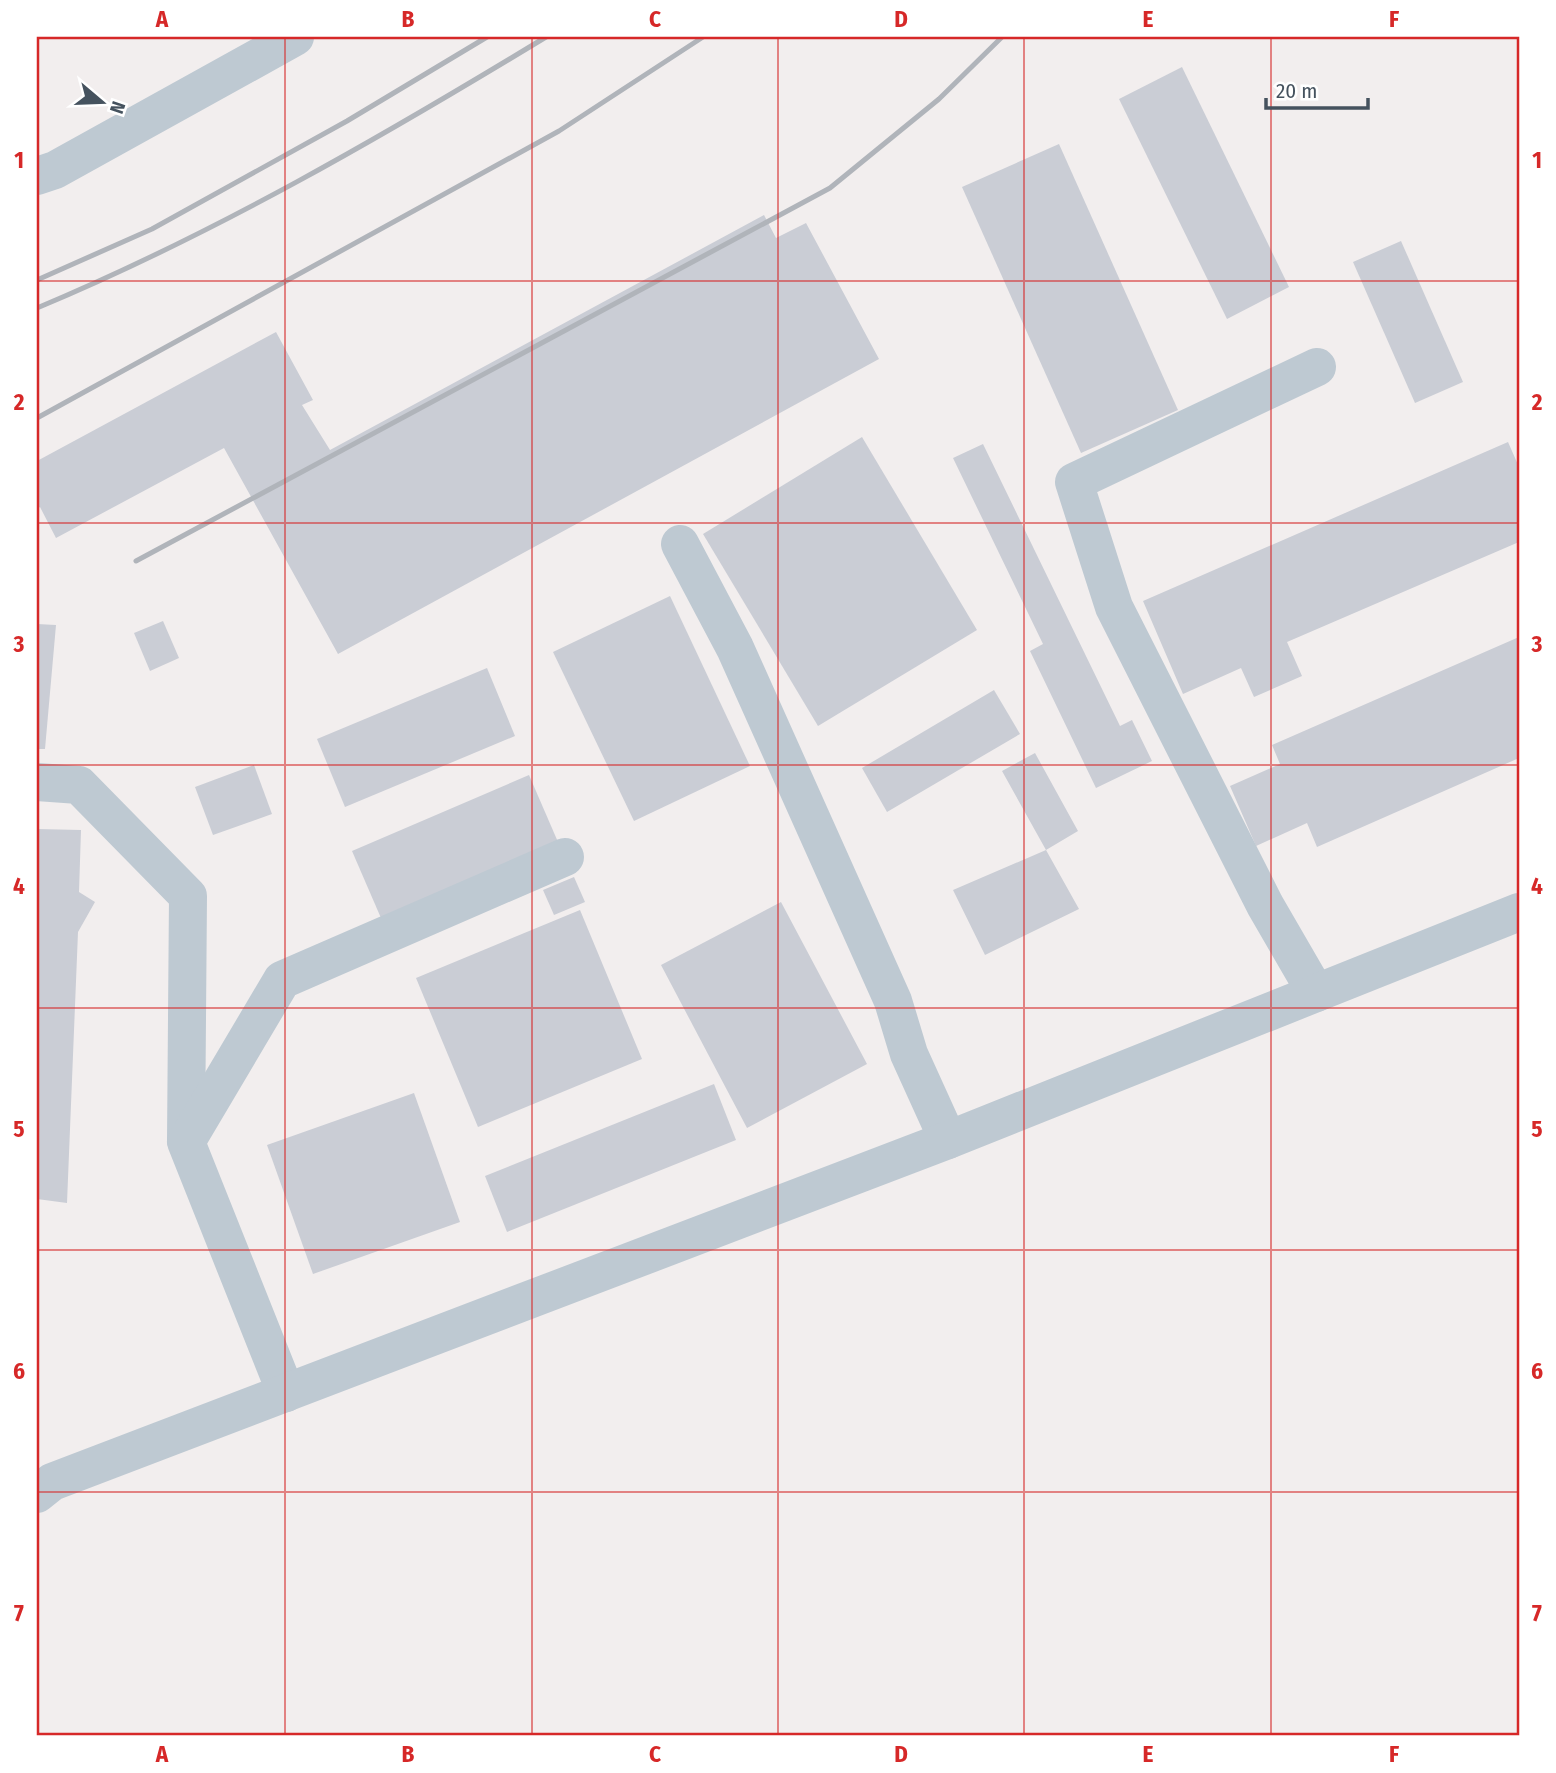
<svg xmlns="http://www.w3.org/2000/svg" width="1556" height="1773" font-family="'Fira Sans Condensed',sans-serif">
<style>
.building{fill:#cacdd5}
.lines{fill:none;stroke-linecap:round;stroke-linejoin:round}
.minor{stroke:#bec9d2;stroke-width:38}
.rail{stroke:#b0b4ba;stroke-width:5}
.grid{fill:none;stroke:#d62828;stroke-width:2;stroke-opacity:0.55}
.neatline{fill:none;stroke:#d62828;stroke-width:2.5}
.grid-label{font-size:23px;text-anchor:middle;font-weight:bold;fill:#d62828}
</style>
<rect width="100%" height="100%" fill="#f2eeee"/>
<g class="building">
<path d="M1182,67L1289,287L1227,319L1119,99Z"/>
<path d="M1059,144L1178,410L1081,453L962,187Z"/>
<path d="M764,215L776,238L806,223L879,359L338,654L224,448L56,538L40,507L37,509V461L276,332L313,400L302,405L330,450Z"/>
<path d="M1401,241L1463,382L1415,403L1353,262Z"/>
<path d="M862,437L977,630L818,726L703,534Z"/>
<path d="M1508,442L1519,467V542L1287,642L1302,676L1254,697L1241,668L1183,694L1143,601Z"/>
<path d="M983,444L1120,726L1132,720L1152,761L1096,788L1030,651L1043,644L953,458Z"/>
<path d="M670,596L750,766L634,821L553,652Z"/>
<path d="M163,621L179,658L150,671L134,633Z"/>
<path d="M37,624L56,625L45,749H37Z"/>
<path d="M1519,637V758L1317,847L1307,823L1256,846L1230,786L1280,764L1272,745Z"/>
<path d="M487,668L515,736L345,807L317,739Z"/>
<path d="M994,690L1020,734L887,812L862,768Z"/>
<path d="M1035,753L1078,831L1046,850L1079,909L985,955L953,890L1046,850L1002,771Z"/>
<path d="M254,765L272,814L213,835L195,787Z"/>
<path d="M529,775L561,849L384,925L352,851Z"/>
<path d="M37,829L81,830L79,892L95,902L78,932L67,1203L37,1199Z"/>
<path d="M574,877L585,902L554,915L543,890Z"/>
<path d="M781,902L867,1064L747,1128L661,965Z"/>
<path d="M580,910L642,1059L478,1127L416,978Z"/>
<path d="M714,1084L736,1140L507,1232L485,1176Z"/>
<path d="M414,1093L460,1222L313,1274L267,1145Z"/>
</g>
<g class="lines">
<g class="minor">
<path d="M37,176L55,170L295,37"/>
<path d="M680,544L735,648L893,1001L909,1054L948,1140"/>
<path d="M37,782L79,785L188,896L186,1140"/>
<path d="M1316,993L1265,905L1114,607L1074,482L1317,367"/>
<path d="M286,1393L186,1142L282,980L565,857"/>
<path d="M37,1494L52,1482L948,1140L1519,912"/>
</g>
<g class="rail">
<path d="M37,280L152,229L347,121L487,37"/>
<path d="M37,308C214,234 383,136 546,37"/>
<path d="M37,418L559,131L703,37"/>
<path d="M136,561L830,188L939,99L1002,37"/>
</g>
</g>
<path class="grid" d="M285,37V1736M532,37V1736M778,37V1736M1024,37V1736M1271,37V1736M37,281H1519M37,523H1519M37,765H1519M37,1008H1519M37,1250H1519M37,1492H1519"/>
<rect width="1556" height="1773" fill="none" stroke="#ffffff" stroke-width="77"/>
<g transform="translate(102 102) rotate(109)" stroke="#ffffff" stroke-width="5" paint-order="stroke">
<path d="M0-5L12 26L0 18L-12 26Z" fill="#45525e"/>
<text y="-10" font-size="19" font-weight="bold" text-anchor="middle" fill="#45525e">N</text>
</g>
<path d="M1266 98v10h102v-10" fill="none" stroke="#45525e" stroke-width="3.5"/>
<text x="1276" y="98" font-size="21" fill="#45525e" stroke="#ffffff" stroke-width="5" paint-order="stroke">20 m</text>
<rect x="38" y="38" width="1480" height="1696" class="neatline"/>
<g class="grid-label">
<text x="162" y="27">A</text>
<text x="408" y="27">B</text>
<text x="655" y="27">C</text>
<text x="901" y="27">D</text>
<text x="1148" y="27">E</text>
<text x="1394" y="27">F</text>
<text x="19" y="168">1</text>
<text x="1537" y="168">1</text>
<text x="19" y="410">2</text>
<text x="1537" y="410">2</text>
<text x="19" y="652">3</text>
<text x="1537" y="652">3</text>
<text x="19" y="894">4</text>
<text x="1537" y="894">4</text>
<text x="19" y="1137">5</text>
<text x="1537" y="1137">5</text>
<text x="19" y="1379">6</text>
<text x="1537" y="1379">6</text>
<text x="19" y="1621">7</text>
<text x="1537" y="1621">7</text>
<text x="162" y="1762">A</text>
<text x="408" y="1762">B</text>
<text x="655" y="1762">C</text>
<text x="901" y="1762">D</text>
<text x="1148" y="1762">E</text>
<text x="1394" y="1762">F</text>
</g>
</svg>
